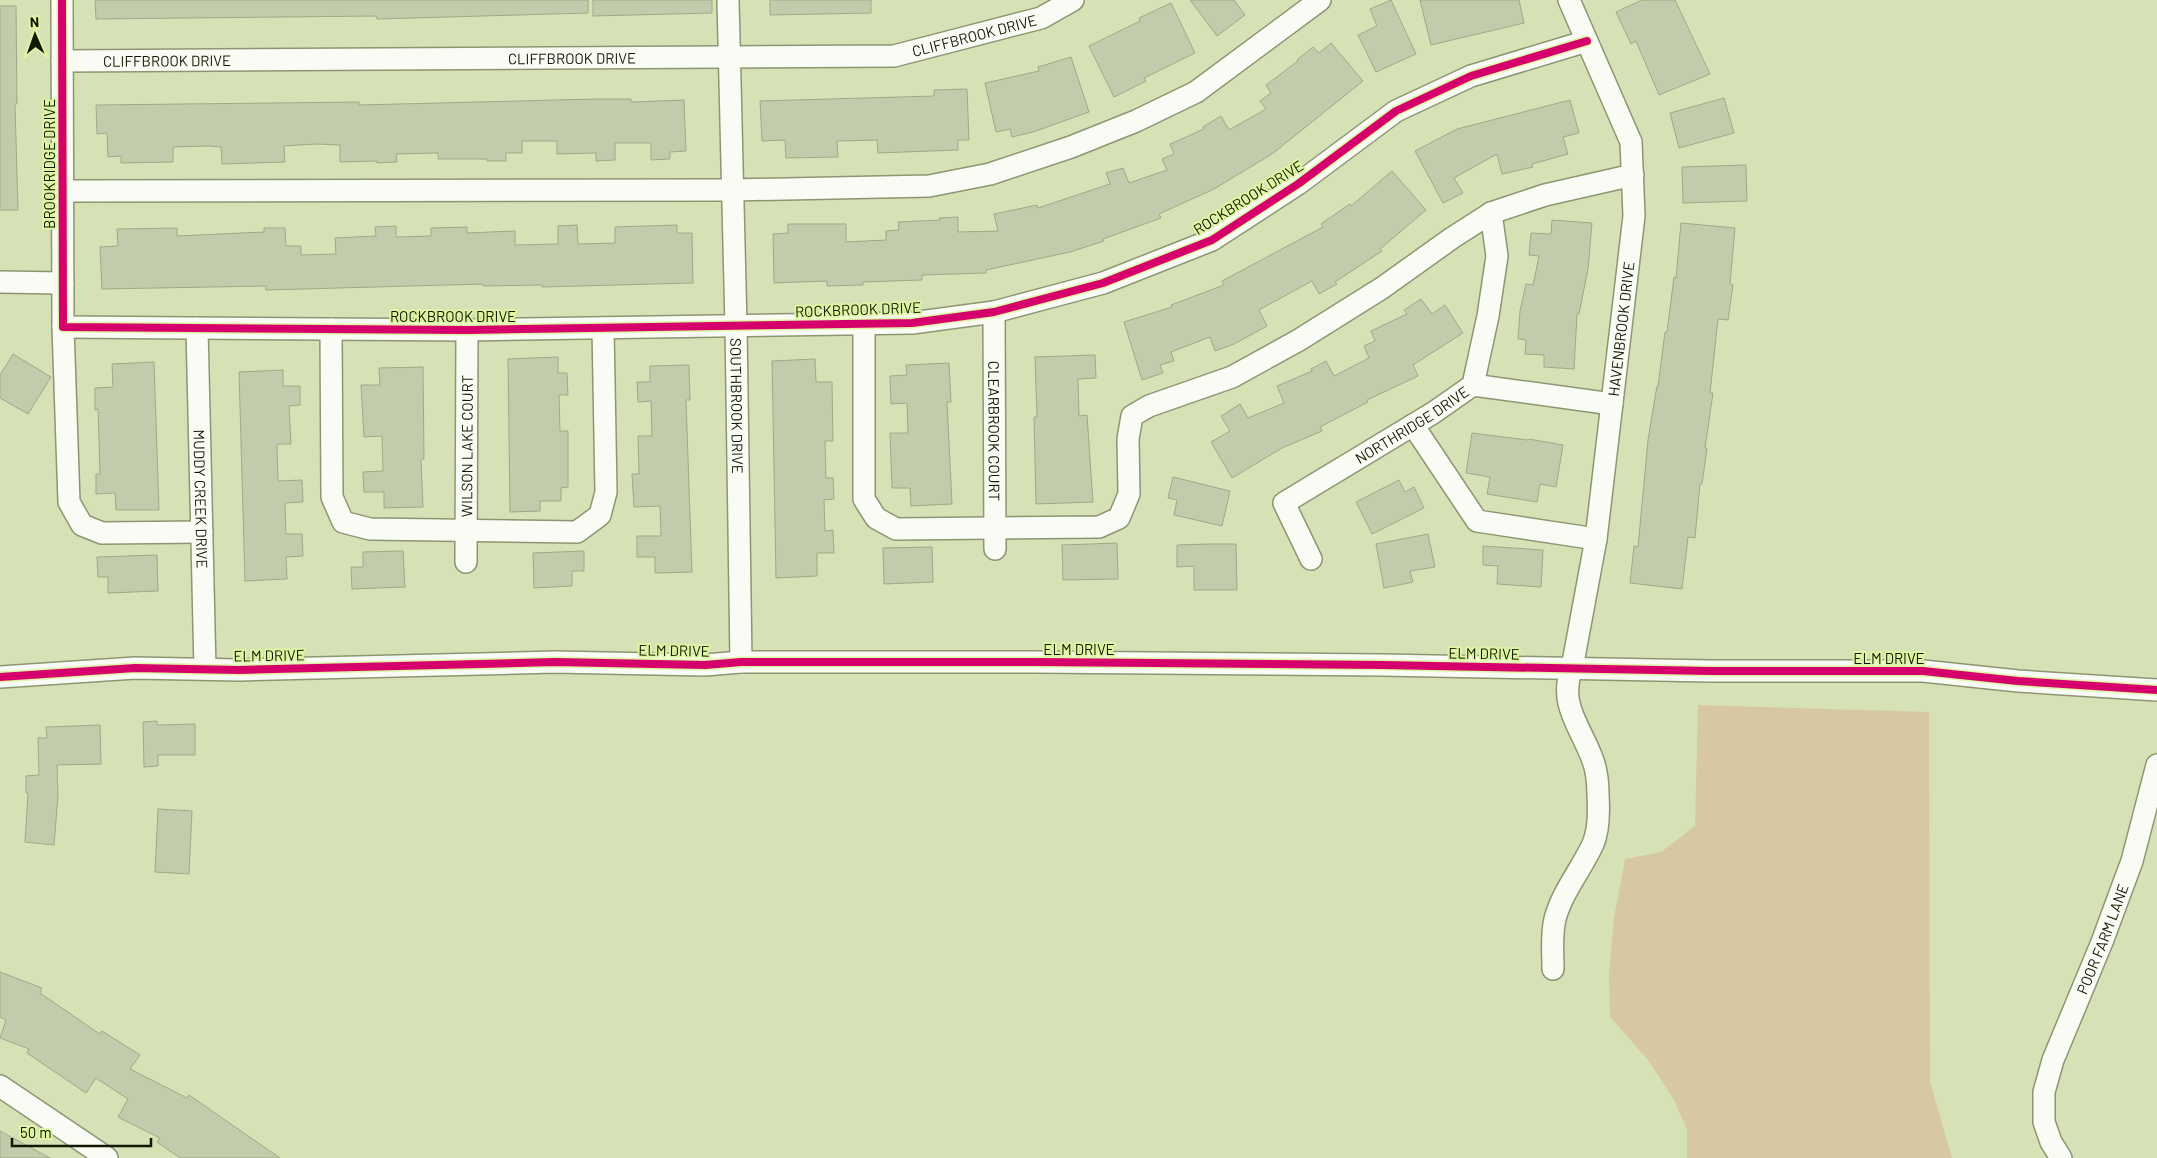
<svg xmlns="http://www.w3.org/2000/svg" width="2157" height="1158" font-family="Barlow,sans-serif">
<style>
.green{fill:#d8c8a2}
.building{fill:#c2cbab;stroke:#a0a987}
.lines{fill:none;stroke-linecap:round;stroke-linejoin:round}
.minor-casing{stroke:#8c9672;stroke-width:24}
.minor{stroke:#f9fbf4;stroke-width:21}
.cycleway-casing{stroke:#def5a3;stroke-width:11}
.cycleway{stroke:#d6006c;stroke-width:8}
.labels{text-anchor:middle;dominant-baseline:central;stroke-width:4;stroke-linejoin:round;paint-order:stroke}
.street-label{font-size:15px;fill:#121800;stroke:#def5a3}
</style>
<rect width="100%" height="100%" fill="#d6e2b6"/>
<path class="green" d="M1698,705L1929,712L1930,1082L1952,1158H1687V1130L1674,1100L1648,1060L1610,1017L1609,974L1614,917L1625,859L1661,852L1695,826Z"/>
<g class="building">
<path d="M95,0H588V13L377,19L376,16L96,19Z"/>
<path d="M593,0H712V13L593,16Z"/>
<path d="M770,0H871V13L770,15Z"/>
<path d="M1190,0H1234L1245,15L1217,36Z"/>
<path d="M1391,0L1416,54L1376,72L1358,35L1377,26L1370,9Z"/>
<path d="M1420,0H1519L1524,23L1431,45Z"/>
<path d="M1642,0H1675L1710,74L1659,95L1636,41L1631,44L1616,12Z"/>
<path d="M1171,3L1195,53L1144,78L1146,81L1114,97L1089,46L1140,21L1139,18Z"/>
<path d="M0,6H16L17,104H15L18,210H0Z"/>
<path d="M1331,43L1363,81L1272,154L1214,189L1159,214L1161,218L1103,239L1104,241L1070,252L986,270V273L922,275V280L863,282V285L827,286V281L774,283L773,234L788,233V224H846V242L886,240V231L899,230L898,222L940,220L939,218L958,217V232L998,231L994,214L1037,205L1038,208L1110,184L1106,173L1123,168L1129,183L1167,170L1162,159L1174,154L1170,144L1204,129L1203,127L1221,116L1229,130L1266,109L1260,101L1271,93L1266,85L1298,61L1297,60L1313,47L1319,53Z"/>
<path d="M1071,57L1089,112L1033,132L1012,137L1010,129L996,132L985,83L1039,71L1038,67Z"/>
<path d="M967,89L969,140H958V150L878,153L877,140L837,141L838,157L786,158L785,140L762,141L760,101L934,96V90Z"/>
<path d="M1724,98L1734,133L1679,148L1670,113Z"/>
<path d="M596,99H631V102L684,100L686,151L670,152V159L651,160V143H615V160L596,161V153L557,154V141H522V153H506V161H487V159H438V153L396,154L397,162L377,163V161L340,162V145L316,144L284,146L285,162L222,164L221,147L209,146L173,147V162L121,163V156L108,157L107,133L97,134L96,105L359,102V105Z"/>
<path d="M1570,100L1579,133L1563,137L1568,154L1532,164L1533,167L1502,174L1497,154L1454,178L1463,193L1443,203L1415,151L1457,129Z"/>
<path d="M1746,165L1747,201L1683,203L1682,167Z"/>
<path d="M1392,171L1426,210L1380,249L1382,251L1335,282L1337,284L1319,294L1312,281L1259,310L1267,326L1234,344L1215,351L1210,337L1171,352L1174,361L1160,365L1163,373L1142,380L1124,322L1172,307L1171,305L1224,285L1222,281L1323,227L1321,224L1350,204L1351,206Z"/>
<path d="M1552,220L1592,223L1588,269L1579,314H1577L1574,369L1544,367V355L1525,354L1526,340L1518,339L1520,311L1526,284L1533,285L1539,256L1529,255L1531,233L1551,234Z"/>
<path d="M1681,223L1735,228L1730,284L1733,285L1728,320L1718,319L1710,393H1713L1705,448H1707L1702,484H1700L1695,538L1688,537L1682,589L1630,583L1634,546L1638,547L1648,440L1657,386H1658L1665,332H1667L1674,277L1676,278Z"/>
<path d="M577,225L578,244L615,243V227L677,225V233H692L693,283L542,287V285L483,286V284L266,290V286L102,289L100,247L118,246L117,229L177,228V236L264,232V228H285L286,246H301V255L336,254L335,238L376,236L375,227L396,226V237L431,236V228L467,227V233L515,231V245L558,244V226Z"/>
<path d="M1421,299L1432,314L1445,305L1463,333L1413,365L1418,376L1367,400L1368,402L1320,427L1322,431L1282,448L1232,478L1211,442L1230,431L1221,416L1240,404L1248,418L1284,403L1277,386L1312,371L1311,369L1326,361L1334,376L1369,358L1364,346L1375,341L1371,331L1407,314L1404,310Z"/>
<path d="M13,354L51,377L28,414L0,398V375Z"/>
<path d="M1095,355L1096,378L1078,379L1079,416L1087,415L1093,502L1036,504L1034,417H1037L1035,357Z"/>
<path d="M558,357V373H567L568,395H559L560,431H568V487L561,488V501H540V511L510,512L508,359Z"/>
<path d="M815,359L816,382H832L833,441H825L826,478H833L834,499L824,500L825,531L833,530L834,553H817V576L776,578L772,361Z"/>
<path d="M154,362L159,510H116L115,493L96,494V474H100L98,409L95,410V388L113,387L112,364Z"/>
<path d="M949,363L951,402H947L952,504L911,506L910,488H892L890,433H908L907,403L891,404L890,376L907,375L906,365Z"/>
<path d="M689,365L690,400H686L692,572L655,573V557H637V536H661L660,506L634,507L632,474H639L638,436H652L651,401L638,402L637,382H650V366Z"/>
<path d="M423,367L424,459H421L423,507L384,508V492H364L363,472L383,471L382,436L364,437L361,385H380L379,368Z"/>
<path d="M283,370V386H300V405L289,406L291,444H277L278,481L302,480L303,502L285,503L286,534H302L303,556L286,557L287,579L245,581L239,372Z"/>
<path d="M1472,433L1528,440L1529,439L1563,445L1556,487L1540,484L1537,502L1487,494L1490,477L1466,473Z"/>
<path d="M1173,477L1230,491L1222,526L1174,515L1177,500L1168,498Z"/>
<path d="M1399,480L1405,492L1414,487L1424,508L1372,534L1356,502Z"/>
<path d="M1428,534L1435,567L1410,571L1413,582L1384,588L1376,544Z"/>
<path d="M1117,543L1118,579L1063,580L1062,545Z"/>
<path d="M1208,544H1236L1237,590H1194V566L1177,567V545Z"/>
<path d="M1483,546L1543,550L1541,587L1497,584L1498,566L1483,565Z"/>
<path d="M932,547L933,582L884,584L883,548Z"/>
<path d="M403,551L405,587L352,589L351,567H363V552Z"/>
<path d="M584,551V571H572V586L534,588L533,553Z"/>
<path d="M157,555L158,591L108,593V577H98L97,557Z"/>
<path d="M157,721V725L195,724V755H158V766L144,767L143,722Z"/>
<path d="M100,725L101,764L57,765L58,795L54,845L25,842L28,793H26V776L39,775L38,738H47L46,727Z"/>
<path d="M158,809L192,811L189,874L155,872Z"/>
<path d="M0,972L42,988L40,993L100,1034L102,1031L140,1055L130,1069L187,1098L189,1095L280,1158H180L157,1142L160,1138L118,1117L128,1099L96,1078L86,1093L27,1053L29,1049L0,1038L6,1020L0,1017Z"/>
<path d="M0,1131L50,1158H0Z"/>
</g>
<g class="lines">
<defs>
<g id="minor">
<path d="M62,0L63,327L69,502L82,525L102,533L202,532"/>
<path id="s1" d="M728,0L736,326L741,662"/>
<path id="s2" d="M62,61L894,56L1041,18L1073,0"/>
<path d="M63,191L732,190L929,186L990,174L1071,147L1136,121L1196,92L1320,0"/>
<path d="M0,282L63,283"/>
<path id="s3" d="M994,312L995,549"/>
<path d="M864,323V499L876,518L896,529L1099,527L1119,518L1129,494L1128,439L1132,416L1149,406L1232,377L1299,340L1382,288L1452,238L1491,213L1545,195L1633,175"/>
<path d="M63,327L467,330L912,323L994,312L1103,283L1212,240L1298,184L1396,111L1471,76L1587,41"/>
<path id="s4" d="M197,328L205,669"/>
<path d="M331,329L332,497L343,522L370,529L577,532L600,515L606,492L603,328"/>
<path d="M1473,385L1488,316L1497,256L1491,213"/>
<path d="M1413,425L1477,521L1596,539"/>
<path id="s5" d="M1311,559L1284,503L1433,413L1473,385L1612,404"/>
<path id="s6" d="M466,562L467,330"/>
<path d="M0,677L135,668L239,670L555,662L705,665L741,662H1034L1382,665L1710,671H1923L2018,681L2157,690"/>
<path id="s7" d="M1553,969C1553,952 1551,936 1555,919C1562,892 1581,870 1593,844C1599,830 1599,811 1598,795C1598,782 1597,770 1592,758C1580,726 1558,703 1572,668L1596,539L1634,216L1631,142L1569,0"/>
<path d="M0,1086L107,1158"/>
<path id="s8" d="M2061,1158L2051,1142L2044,1122V1092L2053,1060L2102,942L2132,861L2157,765"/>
</g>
</defs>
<use href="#minor" class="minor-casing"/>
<use href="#minor" class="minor"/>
<defs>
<g id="cycleway">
<path d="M62,0L63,327L467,330L912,323L994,312L1103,283L1212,240L1298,184L1396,111L1471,76L1587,41"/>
<path d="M0,677L135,668L239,670L555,662L705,665L741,662H1034L1382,665L1710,671H1923L2018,681L2157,690"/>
</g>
</defs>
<use href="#cycleway" class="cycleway-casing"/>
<use href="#cycleway" class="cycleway"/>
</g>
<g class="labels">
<g class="street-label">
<text stroke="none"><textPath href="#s2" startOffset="915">CLIFFBROOK DRIVE</textPath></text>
<text stroke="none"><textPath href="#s2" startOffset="510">CLIFFBROOK DRIVE</textPath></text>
<text stroke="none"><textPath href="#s2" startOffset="105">CLIFFBROOK DRIVE</textPath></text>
<text transform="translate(49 164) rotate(-90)">BROOKRIDGE DRIVE</text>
<text transform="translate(1248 197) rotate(-32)">ROCKBROOK DRIVE</text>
<text transform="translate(858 309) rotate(-2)">ROCKBROOK DRIVE</text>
<text x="453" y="316">ROCKBROOK DRIVE</text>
<text stroke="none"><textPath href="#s7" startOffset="660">HAVENBROOK DRIVE</textPath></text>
<text stroke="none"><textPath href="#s1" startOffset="406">SOUTHBROOK DRIVE</textPath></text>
<text stroke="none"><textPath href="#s5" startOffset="212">NORTHRIDGE DRIVE</textPath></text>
<text stroke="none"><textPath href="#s3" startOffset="119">CLEARBROOK COURT</textPath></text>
<text stroke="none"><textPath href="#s6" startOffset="116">WILSON LAKE COURT</textPath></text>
<text stroke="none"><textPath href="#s4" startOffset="171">MUDDY CREEK DRIVE</textPath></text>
<text x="1079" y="649">ELM DRIVE</text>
<text transform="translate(674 650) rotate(1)">ELM DRIVE</text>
<text transform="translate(1484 653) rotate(1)">ELM DRIVE</text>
<text transform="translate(269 655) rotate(-1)">ELM DRIVE</text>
<text x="1889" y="658">ELM DRIVE</text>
<text stroke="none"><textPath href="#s8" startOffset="234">POOR FARM LANE</textPath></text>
</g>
</g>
<g transform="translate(35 35) rotate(358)" stroke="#def5a3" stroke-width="4" paint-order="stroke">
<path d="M0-4L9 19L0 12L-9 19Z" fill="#121800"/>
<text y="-8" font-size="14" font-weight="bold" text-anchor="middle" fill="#121800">N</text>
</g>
<path d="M12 1138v8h139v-8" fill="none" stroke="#121800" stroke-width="2.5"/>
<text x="20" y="1138" font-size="15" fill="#121800" stroke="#def5a3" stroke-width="4" paint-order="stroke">50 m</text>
</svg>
